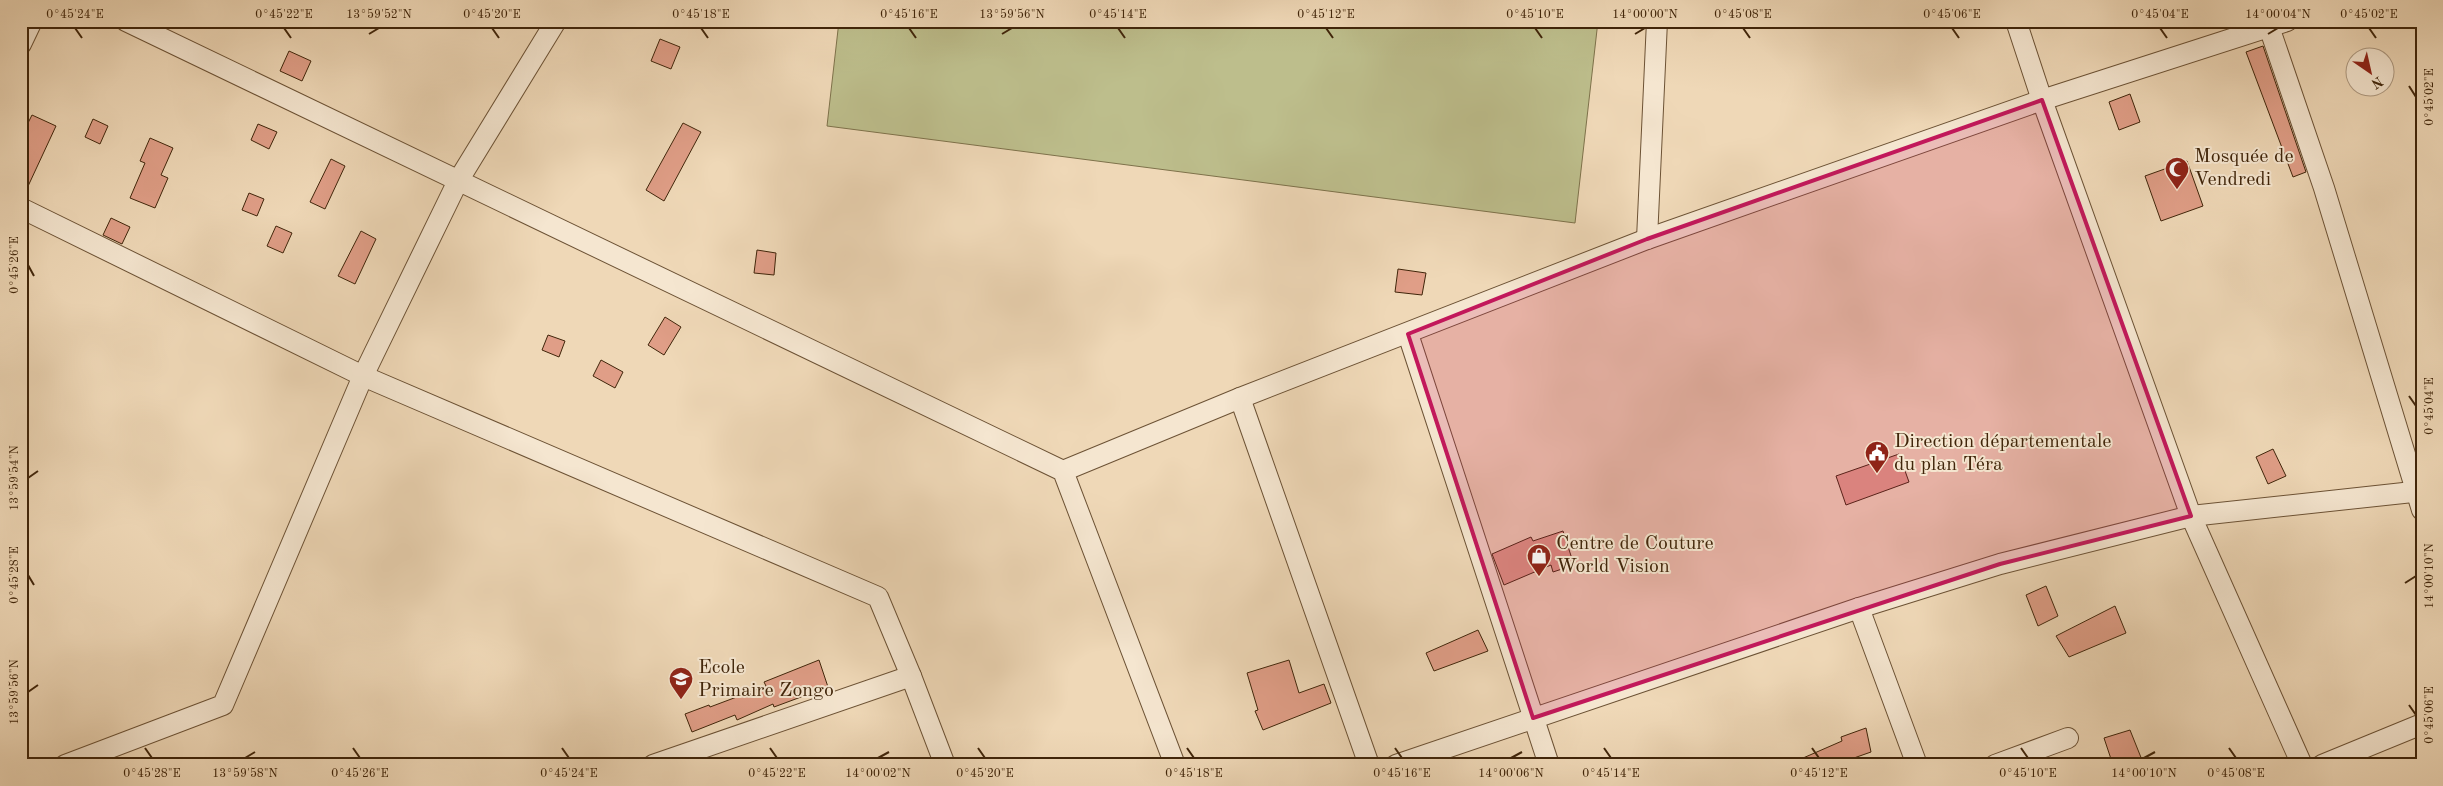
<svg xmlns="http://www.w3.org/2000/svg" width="2443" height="786" font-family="'Old Standard TT',serif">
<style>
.green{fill:#bdbe8c;stroke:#7e724b}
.building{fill:#e09e87;stroke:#40250a}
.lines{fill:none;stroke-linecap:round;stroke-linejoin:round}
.minor-casing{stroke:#6c5235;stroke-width:22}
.minor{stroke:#f5e6d0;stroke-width:20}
.marked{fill:#c2185b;fill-opacity:0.2;stroke:#c2185b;stroke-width:4;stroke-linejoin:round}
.ticks{fill:none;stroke:#40250a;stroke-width:2}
.labels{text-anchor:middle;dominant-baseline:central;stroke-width:4;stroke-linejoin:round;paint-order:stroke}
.poi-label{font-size:20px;fill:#40250a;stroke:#f5e6d0;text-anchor:start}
.neatline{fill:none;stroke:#40250a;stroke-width:2}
.ticks-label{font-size:12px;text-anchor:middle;fill:#40250a}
</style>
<rect width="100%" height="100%" fill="#efd8b7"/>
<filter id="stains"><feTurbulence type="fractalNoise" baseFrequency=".004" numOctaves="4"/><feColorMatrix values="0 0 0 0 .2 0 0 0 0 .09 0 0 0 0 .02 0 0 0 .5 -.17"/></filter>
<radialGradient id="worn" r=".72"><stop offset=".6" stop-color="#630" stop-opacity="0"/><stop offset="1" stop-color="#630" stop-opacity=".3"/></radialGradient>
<path class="green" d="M839,21H1598L1575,223L827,126Z"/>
<g class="building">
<path d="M660,39L680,47L671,69L651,61Z"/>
<path d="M2263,46L2306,172L2293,177L2246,52Z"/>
<path d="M289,51L311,61L302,81L280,71Z"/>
<path d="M2130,94L2140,122L2119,130L2109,102Z"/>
<path d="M32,115L56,126L23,197L21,196V137Z"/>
<path d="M93,119L108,126L100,144L85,137Z"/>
<path d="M683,123L701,132L664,201L646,190Z"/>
<path d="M258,124L277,132L269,149L251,140Z"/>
<path d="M150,138L173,148L161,175L168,178L155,208L130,198L145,163L140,161Z"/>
<path d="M331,159L345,166L325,209L310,202Z"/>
<path d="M2187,161L2203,206L2161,221L2145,176Z"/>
<path d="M249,193L264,199L257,216L242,210Z"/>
<path d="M111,218L130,227L122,244L103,235Z"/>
<path d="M276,226L292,233L283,253L267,246Z"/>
<path d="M361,231L376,239L355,284L338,276Z"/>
<path d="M757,250L776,253L774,275L754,273Z"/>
<path d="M1398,269L1426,273L1422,295L1395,292Z"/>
<path d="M665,317L681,327L664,355L648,345Z"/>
<path d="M548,335L565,341L559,357L542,350Z"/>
<path d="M601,360L623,372L615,388L593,376Z"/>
<path d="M2273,449L2286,476L2268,484L2256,457Z"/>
<path d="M1899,454L1909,482L1846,505L1836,476Z"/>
<path d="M1563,531L1574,565L1553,572L1551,565L1504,585L1492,554L1531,537L1533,541Z"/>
<path d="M2046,586L2058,616L2038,626L2026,595Z"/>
<path d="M2115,606L2126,633L2069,657L2056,636Z"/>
<path d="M1478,630L1488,651L1434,671L1426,653Z"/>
<path d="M819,660L828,687L774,707L773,704L737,720L735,715L692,732L685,714L709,705L710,707L766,686L764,682Z"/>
<path d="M1289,660L1299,693L1324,684L1331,703L1263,730L1255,711L1258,710L1247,673Z"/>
<path d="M1866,728L1871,752L1834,765H1787L1842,741L1841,737Z"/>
<path d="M2130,730L2144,765H2113L2104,738Z"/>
</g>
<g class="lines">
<defs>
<g id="minor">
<path d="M126,21L1063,471L1175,765"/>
<path d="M2016,21L2042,100L2191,516L2302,765"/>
<path d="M2267,21L2324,188L2422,510"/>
<path d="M21,44L32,21"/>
<path d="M21,208L363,376L878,597L911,676L945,765"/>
<path d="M1647,239L1657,21"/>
<path d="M1408,334L1549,765"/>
<path d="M1240,398L1369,765"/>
<path d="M1063,471L1240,398L1647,239L2042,100L2287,21"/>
<path d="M1859,608L1917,765"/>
<path d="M65,765L223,705L363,376L458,181L556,21"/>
<path d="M653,765L911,676"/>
<path d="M1396,765L1859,608L2000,564L2191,516L2422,491"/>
<path d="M1995,765L2068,738"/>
<path d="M2322,765L2422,724"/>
</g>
</defs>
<use href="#minor" class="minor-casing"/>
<use href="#minor" class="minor"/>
</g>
<path class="marked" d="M2042,100L2191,516L2000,564L1533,718L1408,334L1647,239Z"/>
<path class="ticks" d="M75,28L82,38M284,28L291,38M492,28L499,38M701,28L708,38M909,28L916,38M1118,28L1125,38M1326,28L1333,38M1535,28L1542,38M1743,28L1750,38M1952,28L1959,38M2160,28L2167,38M2369,28L2376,38M369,34L379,28M1002,34L1012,28M1635,34L1645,28M2268,34L2278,28M2409,86L2416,97M28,265L34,276M2409,396L2416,406M28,478L38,471M28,575L34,585M2405,583L2416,576M28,692L38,685M2409,705L2416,715M145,748L152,758M353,748L360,758M562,748L569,758M770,748L777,758M978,748L985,758M1187,748L1194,758M1395,748L1402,758M1604,748L1611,758M1812,748L1819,758M2021,748L2028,758M2229,748L2236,758M245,758L255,752M878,758L889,752M1511,758L1522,752M2144,758L2155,752"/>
<defs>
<symbol id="mosque-pin" viewBox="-11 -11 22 30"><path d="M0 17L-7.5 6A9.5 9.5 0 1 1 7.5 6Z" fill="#8f2418" stroke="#f5e6d0"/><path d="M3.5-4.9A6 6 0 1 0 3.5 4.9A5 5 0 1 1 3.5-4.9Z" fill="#fff"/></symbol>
<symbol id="civic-pin" viewBox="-11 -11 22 30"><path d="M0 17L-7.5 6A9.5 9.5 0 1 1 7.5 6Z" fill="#8f2418" stroke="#f5e6d0"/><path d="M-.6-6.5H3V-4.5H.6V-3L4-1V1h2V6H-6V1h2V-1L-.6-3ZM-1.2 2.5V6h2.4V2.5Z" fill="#fff"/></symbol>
<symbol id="shop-pin" viewBox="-11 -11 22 30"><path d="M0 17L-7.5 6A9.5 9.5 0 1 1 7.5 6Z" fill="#8f2418" stroke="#f5e6d0"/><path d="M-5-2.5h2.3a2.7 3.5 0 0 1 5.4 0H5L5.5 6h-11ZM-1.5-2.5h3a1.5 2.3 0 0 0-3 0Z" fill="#fff"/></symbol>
<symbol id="school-pin" viewBox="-11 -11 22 30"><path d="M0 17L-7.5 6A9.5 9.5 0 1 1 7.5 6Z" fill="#8f2418" stroke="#f5e6d0"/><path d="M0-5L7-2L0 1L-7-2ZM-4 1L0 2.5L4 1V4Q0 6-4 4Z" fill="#fff"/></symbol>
</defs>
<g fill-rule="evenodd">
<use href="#mosque-pin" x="2163" y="155" width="28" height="38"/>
<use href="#civic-pin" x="1863" y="439" width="28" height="38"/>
<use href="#shop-pin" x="1525" y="542" width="28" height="38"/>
<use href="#school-pin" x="667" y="665" width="28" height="38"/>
</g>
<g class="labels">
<g class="poi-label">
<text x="2194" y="157">Mosquée de<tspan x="2194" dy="23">Vendredi</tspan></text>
<text x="1894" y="442">Direction départementale<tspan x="1894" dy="23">du plan Téra</tspan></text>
<text x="1556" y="544">Centre de Couture<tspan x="1556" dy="23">World Vision</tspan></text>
<text x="698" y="668">Ecole<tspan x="698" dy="23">Primaire Zongo</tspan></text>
</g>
</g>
<rect width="2443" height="786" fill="none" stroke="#efd8b7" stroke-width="55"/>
<g transform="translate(2370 72) rotate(146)"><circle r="24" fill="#f5e6d0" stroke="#ad9981"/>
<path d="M0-4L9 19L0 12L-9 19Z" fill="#8f2418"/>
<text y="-8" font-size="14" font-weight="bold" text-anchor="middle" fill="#40250a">N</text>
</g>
<rect x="28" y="28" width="2388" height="730" class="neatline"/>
<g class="ticks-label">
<text x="75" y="18">0°45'24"E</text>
<text x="284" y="18">0°45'22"E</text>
<text x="379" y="18">13°59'52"N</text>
<text x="492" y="18">0°45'20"E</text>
<text x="701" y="18">0°45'18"E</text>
<text x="909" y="18">0°45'16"E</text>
<text x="1012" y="18">13°59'56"N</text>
<text x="1118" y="18">0°45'14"E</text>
<text x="1326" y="18">0°45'12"E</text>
<text x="1535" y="18">0°45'10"E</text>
<text x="1645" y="18">14°00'00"N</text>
<text x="1743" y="18">0°45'08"E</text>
<text x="1952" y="18">0°45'06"E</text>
<text x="2160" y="18">0°45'04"E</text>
<text x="2278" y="18">14°00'04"N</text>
<text x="2369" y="18">0°45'02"E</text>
<text transform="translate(2429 97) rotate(-90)" y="4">0°45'02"E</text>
<text transform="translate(14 265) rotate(-90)" y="4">0°45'26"E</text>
<text transform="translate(2429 406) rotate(-90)" y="4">0°45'04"E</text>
<text transform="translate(14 478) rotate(-90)" y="4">13°59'54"N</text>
<text transform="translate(14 575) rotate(-90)" y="4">0°45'28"E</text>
<text transform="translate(2429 576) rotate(-90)" y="4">14°00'10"N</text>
<text transform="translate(14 692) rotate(-90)" y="4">13°59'56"N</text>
<text transform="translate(2429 715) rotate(-90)" y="4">0°45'06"E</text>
<text x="152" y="777">0°45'28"E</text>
<text x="245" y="777">13°59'58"N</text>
<text x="360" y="777">0°45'26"E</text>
<text x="569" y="777">0°45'24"E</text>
<text x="777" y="777">0°45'22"E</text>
<text x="878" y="777">14°00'02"N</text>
<text x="985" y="777">0°45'20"E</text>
<text x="1194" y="777">0°45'18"E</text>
<text x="1402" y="777">0°45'16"E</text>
<text x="1511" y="777">14°00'06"N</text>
<text x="1611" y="777">0°45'14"E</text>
<text x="1819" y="777">0°45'12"E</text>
<text x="2028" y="777">0°45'10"E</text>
<text x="2144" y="777">14°00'10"N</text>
<text x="2236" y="777">0°45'08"E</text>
</g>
<rect width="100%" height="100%" filter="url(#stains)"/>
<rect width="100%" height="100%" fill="url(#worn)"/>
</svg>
